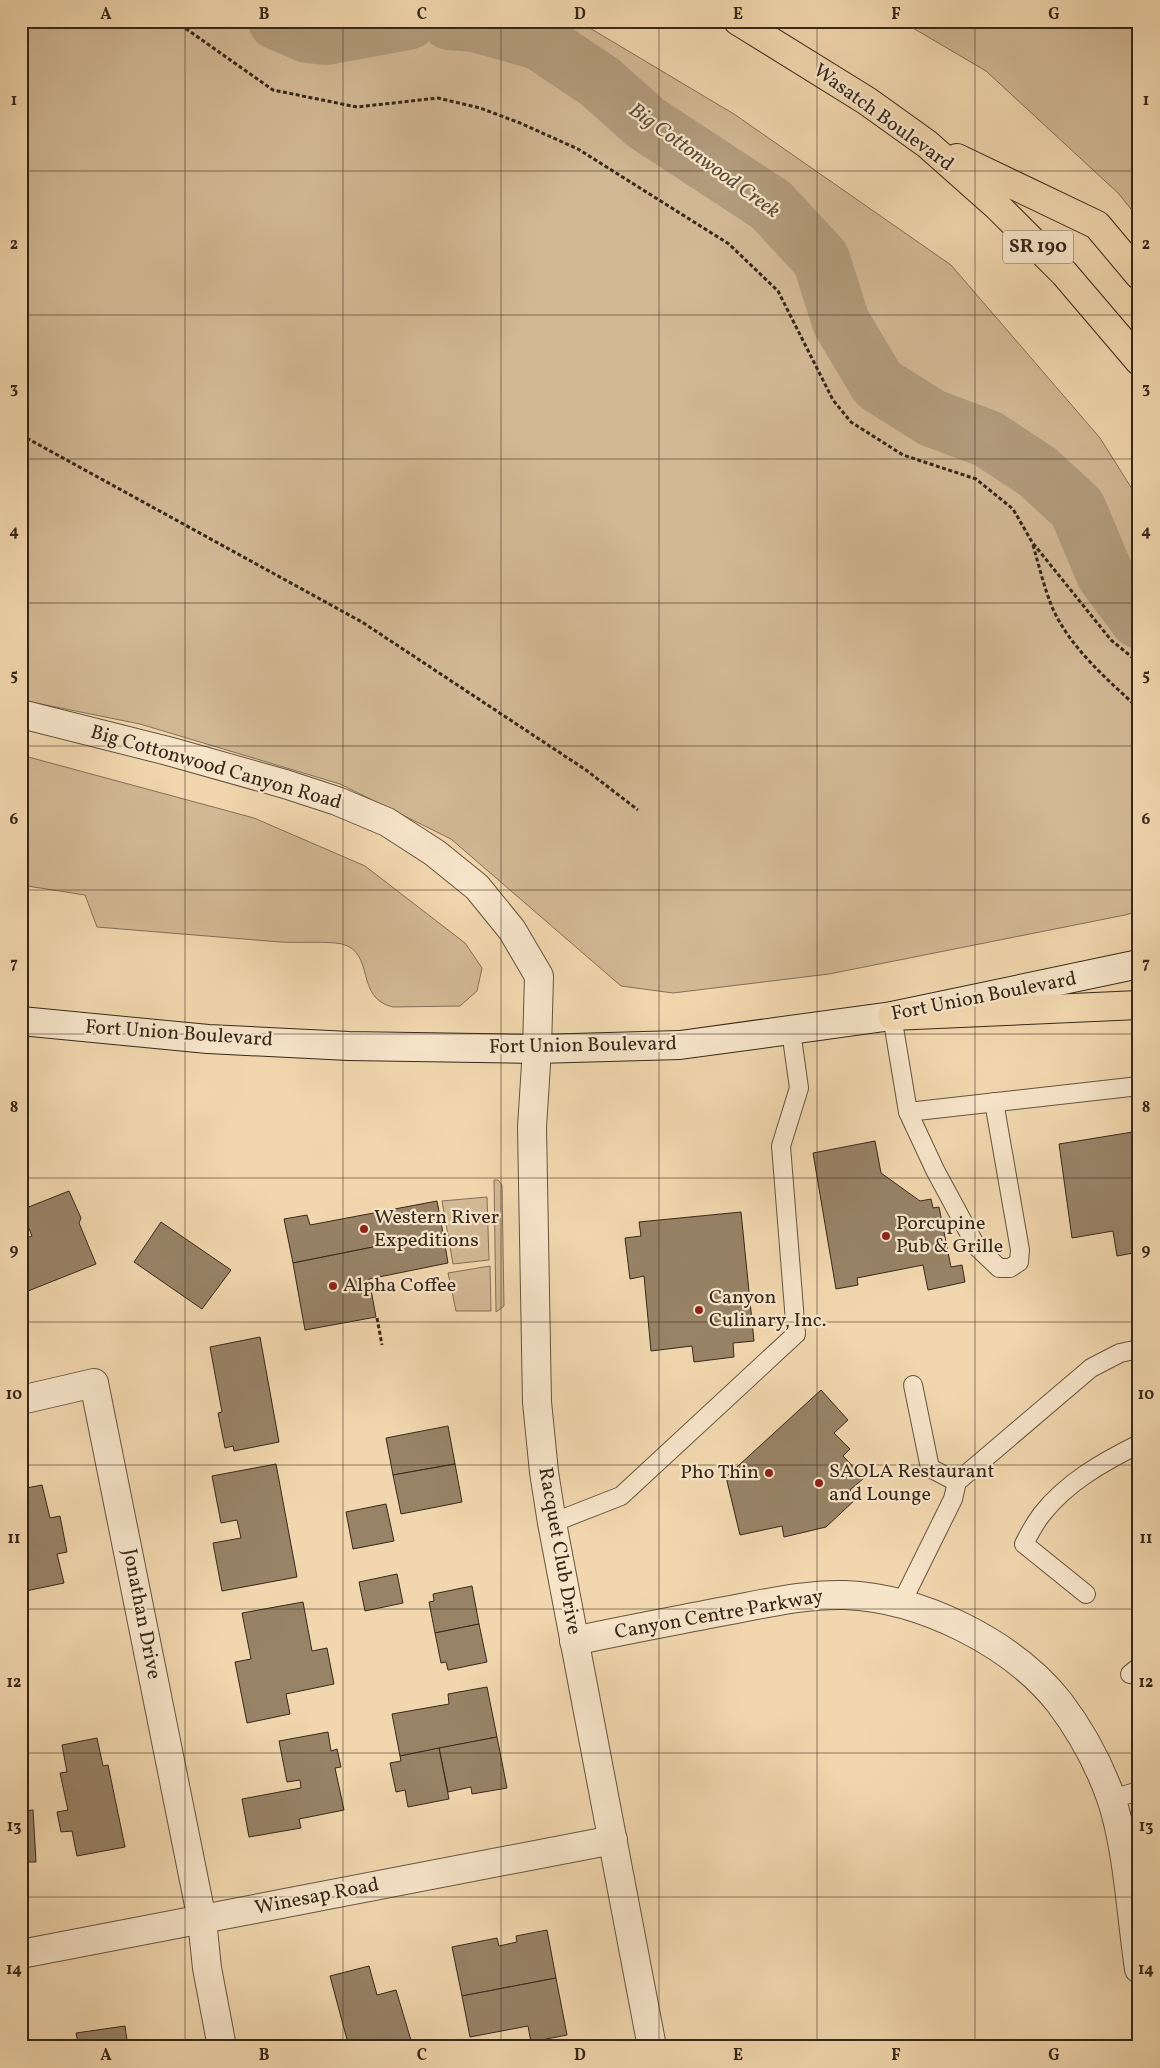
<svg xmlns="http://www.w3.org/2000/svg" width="1160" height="2068" font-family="Vollkorn,serif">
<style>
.green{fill:#d2b995;stroke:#847058}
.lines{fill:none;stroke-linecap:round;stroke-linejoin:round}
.river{stroke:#b29c7c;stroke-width:58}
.building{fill:#988367;stroke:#36281a}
.service-casing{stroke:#65543f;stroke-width:20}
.minor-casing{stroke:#65543f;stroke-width:30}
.tertiary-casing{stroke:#65543f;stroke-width:30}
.secondary-casing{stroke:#36281a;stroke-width:30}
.primary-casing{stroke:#36281a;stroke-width:30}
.path{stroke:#36281a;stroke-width:3;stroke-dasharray:4 2.5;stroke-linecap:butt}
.service{stroke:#f7e5ca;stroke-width:18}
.minor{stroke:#f7e5ca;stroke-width:28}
.tertiary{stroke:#f7e5ca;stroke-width:28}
.secondary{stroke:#f7e5ca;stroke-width:28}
.primary{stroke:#f2d7ae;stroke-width:28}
.grid{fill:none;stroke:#36281a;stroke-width:1;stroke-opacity:0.55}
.poi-dot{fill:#8f2418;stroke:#f7e5ca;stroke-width:2}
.labels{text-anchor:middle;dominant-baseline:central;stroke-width:4.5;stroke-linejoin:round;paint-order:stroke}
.shield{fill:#f7e5ca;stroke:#70614f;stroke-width:1}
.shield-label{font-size:19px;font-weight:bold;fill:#36281a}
.street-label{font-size:20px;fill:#36281a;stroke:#f7e5ca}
.poi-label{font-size:20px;fill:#36281a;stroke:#f7e5ca;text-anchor:start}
.water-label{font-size:21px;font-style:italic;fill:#5b4b37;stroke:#f7e5ca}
.neatline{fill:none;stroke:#36281a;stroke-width:2}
.grid-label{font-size:16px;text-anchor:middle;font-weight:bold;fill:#36281a}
</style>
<rect width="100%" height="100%" fill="#f2d7ae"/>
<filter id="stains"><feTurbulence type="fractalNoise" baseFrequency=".004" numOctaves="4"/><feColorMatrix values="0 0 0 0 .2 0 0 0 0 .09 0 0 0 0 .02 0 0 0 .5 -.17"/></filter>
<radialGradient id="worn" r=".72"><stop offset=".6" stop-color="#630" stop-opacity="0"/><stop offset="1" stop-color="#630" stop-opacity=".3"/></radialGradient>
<g class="green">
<path d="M21,21H578L734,114L951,265L1100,438L1139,500V911L1125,915L829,974L673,993L621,986L451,839L340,784L140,724L21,700Z"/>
<path d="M901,21H1139V219L1118,193L986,71Z"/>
<path d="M21,755L254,818L365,866L465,943L482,968L477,991L460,1006L393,1007C354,998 376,953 342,944C329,941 296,943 280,942C219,937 158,932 97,927L85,895L21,885Z"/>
<path d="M494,1180H498L502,1185L504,1306L496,1312Z"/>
<path d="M487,1197L489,1260L453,1264L442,1201Z"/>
<path d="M490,1266L491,1311H456L448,1273Z"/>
</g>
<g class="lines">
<g class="river">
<path d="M277,21L307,34L326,36L408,21"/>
<path d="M449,21L475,23L539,41L600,82L646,123L771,205L821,259L841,322L878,384L932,418L988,439L1038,472L1077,508L1105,574L1139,620"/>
</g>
</g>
<g class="building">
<path d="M1139,1131V1252L1117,1256L1113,1231L1072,1238L1059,1144Z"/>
<path d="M875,1141L881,1173L920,1201L931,1199L933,1208L939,1207L951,1267L962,1265L965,1282L928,1290L923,1265L857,1278L858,1285L836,1289L813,1153Z"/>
<path d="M69,1191L81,1218L79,1223L96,1264L23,1293L21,1290V1240L32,1236L21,1210Z"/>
<path d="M437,1201L443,1233L293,1263L284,1219L307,1215L310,1225Z"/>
<path d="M741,1212L754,1341L733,1343L734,1357L694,1362L692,1346L651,1351L644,1276L630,1279L625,1238L641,1236L639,1222Z"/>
<path d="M161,1222L231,1270L202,1309L134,1262Z"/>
<path d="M443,1233L448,1263L369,1279L376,1317L305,1330L293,1263Z"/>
<path d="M260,1337L279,1442L234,1451L233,1446L225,1448L218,1413L222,1412L210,1347Z"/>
<path d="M821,1390L848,1420L834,1433L850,1449L843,1456L864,1478L850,1490L857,1498L826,1527L784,1537L782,1526L740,1535L726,1477Z"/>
<path d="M448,1426L455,1464L393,1475L386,1438Z"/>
<path d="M276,1464L297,1577L222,1591L213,1543L241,1538L237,1520L221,1523L212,1476Z"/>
<path d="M455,1464L462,1502L401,1514L393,1475Z"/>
<path d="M42,1485L50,1518L60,1516L67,1552L57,1554L64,1583L21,1592V1489Z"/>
<path d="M386,1504L394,1541L353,1549L346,1512Z"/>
<path d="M397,1574L403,1603L365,1611L359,1582Z"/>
<path d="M472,1586L479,1624L435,1633L429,1602L434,1601L433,1594Z"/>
<path d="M303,1602L312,1651L327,1648L334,1684L286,1694L290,1714L247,1723L235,1662L251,1659L242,1613Z"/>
<path d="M479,1624L487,1662L448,1670L446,1662L441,1663L435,1633Z"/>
<path d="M487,1687L497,1737L400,1756L392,1714L449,1704L448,1694Z"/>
<path d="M328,1732L331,1751L337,1749L341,1767L335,1768L344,1810L299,1819L301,1828L249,1837L242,1799L301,1788L300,1780L287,1782L279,1741Z"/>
<path d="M497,1737L507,1788L472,1794L471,1787L448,1792L439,1748Z"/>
<path d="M97,1738L103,1766L108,1765L125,1847L77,1856L72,1831L61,1832L57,1812L68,1810L60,1773L67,1772L62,1745Z"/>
<path d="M439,1748L449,1799L408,1807L405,1790L396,1792L390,1763L401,1761L400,1756Z"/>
<path d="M33,1810L36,1862H21V1811Z"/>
<path d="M547,1930L556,1978L462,1996L452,1947L497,1938L499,1946L517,1942L516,1936Z"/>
<path d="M369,1966L377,1995L396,1990L413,2047H349L330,1976Z"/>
<path d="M556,1978L567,2035L531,2042L528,2026L470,2037L462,1996Z"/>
<path d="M125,2026L128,2047H79L76,2033Z"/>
</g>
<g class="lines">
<defs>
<g id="service">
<path d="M892,1016L908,1112L1139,1086"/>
<path d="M908,1112L935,1170L976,1246L999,1268H1010L1019,1262L1020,1250L994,1102"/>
<path d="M913,1385L930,1468L957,1482"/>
<path d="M552,1523L621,1496L796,1334L781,1146L799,1088L791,1031"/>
<path d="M1086,1594L1024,1544C1029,1534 1035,1523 1042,1514C1067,1482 1103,1462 1139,1444"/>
<path d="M901,1604L953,1499L957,1482L1091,1368L1120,1353L1139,1349"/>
<path d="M1130,1674L1139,1667"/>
<path d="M1111,1799L1139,1791"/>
</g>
<g id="minor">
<path d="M537,1049L532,1127L537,1402L544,1472L552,1523L652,2047"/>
<path d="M21,1400L94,1383L202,1920L207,1968L222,2047"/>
<path d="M574,1641C624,1630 674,1621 725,1611C764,1604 804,1594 845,1595C921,1598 1011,1642 1059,1702C1081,1731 1099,1764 1111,1798C1128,1848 1131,1916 1139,1969"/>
<path d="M21,1954L613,1840"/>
</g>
<path id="tertiary" d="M21,714L168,751L285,784L337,801L387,822L435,853L477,887L512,930L539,976L537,1049"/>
<path id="secondary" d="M21,1021L208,1039L349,1046L537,1049L680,1045L892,1016L1139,964"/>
<g id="primary">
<path d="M738,21L867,101L927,144L997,206L1064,273L1139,361"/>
<path d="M957,158L1097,225L1139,275"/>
<path d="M892,1016L1139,1005"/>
</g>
</defs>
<use href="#service" class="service-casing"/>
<use href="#minor" class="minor-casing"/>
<use href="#tertiary" class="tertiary-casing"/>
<use href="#secondary" class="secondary-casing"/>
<use href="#primary" class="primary-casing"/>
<g class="path">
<path d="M175,21L273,90L357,107L438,98L480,108L520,123L578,149L729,244L778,291L833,400L851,422L903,455L976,479L1013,509L1032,542L1111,640L1139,663"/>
<path d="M21,435L362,622L586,770L638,810"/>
<path d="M1033,545C1039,566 1044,587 1052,607C1070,648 1107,679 1139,709"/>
<path d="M377,1318L382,1345"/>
</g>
<use href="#service" class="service"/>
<use href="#minor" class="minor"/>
<use href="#tertiary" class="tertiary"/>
<use href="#secondary" class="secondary"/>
<use href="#primary" class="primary"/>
</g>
<path class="grid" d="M185,21V2047M343,21V2047M501,21V2047M659,21V2047M817,21V2047M975,21V2047M21,171H1139M21,315H1139M21,459H1139M21,603H1139M21,746H1139M21,890H1139M21,1034H1139M21,1178H1139M21,1322H1139M21,1465H1139M21,1609H1139M21,1753H1139M21,1897H1139"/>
<g class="poi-dot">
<circle cx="364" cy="1229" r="5"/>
<circle cx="886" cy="1236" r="5"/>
<circle cx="333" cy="1286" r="5"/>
<circle cx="699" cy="1310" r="5"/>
<circle cx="769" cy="1473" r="5"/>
<circle cx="819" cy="1483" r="5"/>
</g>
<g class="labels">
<rect class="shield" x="1003" y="230.5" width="70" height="33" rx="4"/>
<g class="shield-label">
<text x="1038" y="247">SR 190</text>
</g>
<g class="street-label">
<text transform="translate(883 118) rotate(36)">Wasatch Boulevard</text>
<text transform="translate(216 768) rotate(16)">Big Cottonwood Canyon Road</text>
<text transform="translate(984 997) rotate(-11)">Fort Union Boulevard</text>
<text transform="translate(179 1034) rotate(4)">Fort Union Boulevard</text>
<text transform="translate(583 1046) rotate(-1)">Fort Union Boulevard</text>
<text transform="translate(559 1551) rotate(80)">Racquet Club Drive</text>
<text transform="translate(141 1614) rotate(79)">Jonathan Drive</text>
<text transform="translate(719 1615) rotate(-10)">Canyon Centre Parkway</text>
<text transform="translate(317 1897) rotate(-11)">Winesap Road</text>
</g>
<g class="poi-label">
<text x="374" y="1218">Western River<tspan x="374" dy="23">Expeditions</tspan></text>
<text x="896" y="1224">Porcupine<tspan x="896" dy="23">Pub &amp; Grille</tspan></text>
<text x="343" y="1286">Alpha Coffee</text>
<text x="709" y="1298">Canyon<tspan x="709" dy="23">Culinary, Inc.</tspan></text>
<text x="829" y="1472">SAOLA Restaurant<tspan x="829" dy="23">and Lounge</tspan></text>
<text x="759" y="1473" text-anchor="end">Pho Thin</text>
</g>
<g class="water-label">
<text transform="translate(704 161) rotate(36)">Big Cottonwood Creek</text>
</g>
</g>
<rect width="1160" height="2068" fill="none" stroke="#f2d7ae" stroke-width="55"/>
<rect x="28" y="28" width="1104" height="2012" class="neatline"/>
<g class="grid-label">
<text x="106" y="19">A</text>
<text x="264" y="19">B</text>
<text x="422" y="19">C</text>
<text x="580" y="19">D</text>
<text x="738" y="19">E</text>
<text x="896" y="19">F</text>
<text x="1054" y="19">G</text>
<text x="14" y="105">1</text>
<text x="1146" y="105">1</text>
<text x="14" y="249">2</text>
<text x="1146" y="249">2</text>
<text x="14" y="393">3</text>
<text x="1146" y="393">3</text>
<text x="14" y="536">4</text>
<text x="1146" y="536">4</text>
<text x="14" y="680">5</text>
<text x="1146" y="680">5</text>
<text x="14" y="824">6</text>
<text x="1146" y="824">6</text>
<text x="14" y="968">7</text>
<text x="1146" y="968">7</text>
<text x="14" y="1112">8</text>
<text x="1146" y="1112">8</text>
<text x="14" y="1255">9</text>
<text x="1146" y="1255">9</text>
<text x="14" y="1399">10</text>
<text x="1146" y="1399">10</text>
<text x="14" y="1543">11</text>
<text x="1146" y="1543">11</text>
<text x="14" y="1687">12</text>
<text x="1146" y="1687">12</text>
<text x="14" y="1831">13</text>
<text x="1146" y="1831">13</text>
<text x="14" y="1974">14</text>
<text x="1146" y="1974">14</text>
<text x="106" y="2060">A</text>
<text x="264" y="2060">B</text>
<text x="422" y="2060">C</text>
<text x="580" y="2060">D</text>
<text x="738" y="2060">E</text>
<text x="896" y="2060">F</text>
<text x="1054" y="2060">G</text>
</g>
<rect width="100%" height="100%" filter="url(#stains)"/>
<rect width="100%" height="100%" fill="url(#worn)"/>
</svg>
